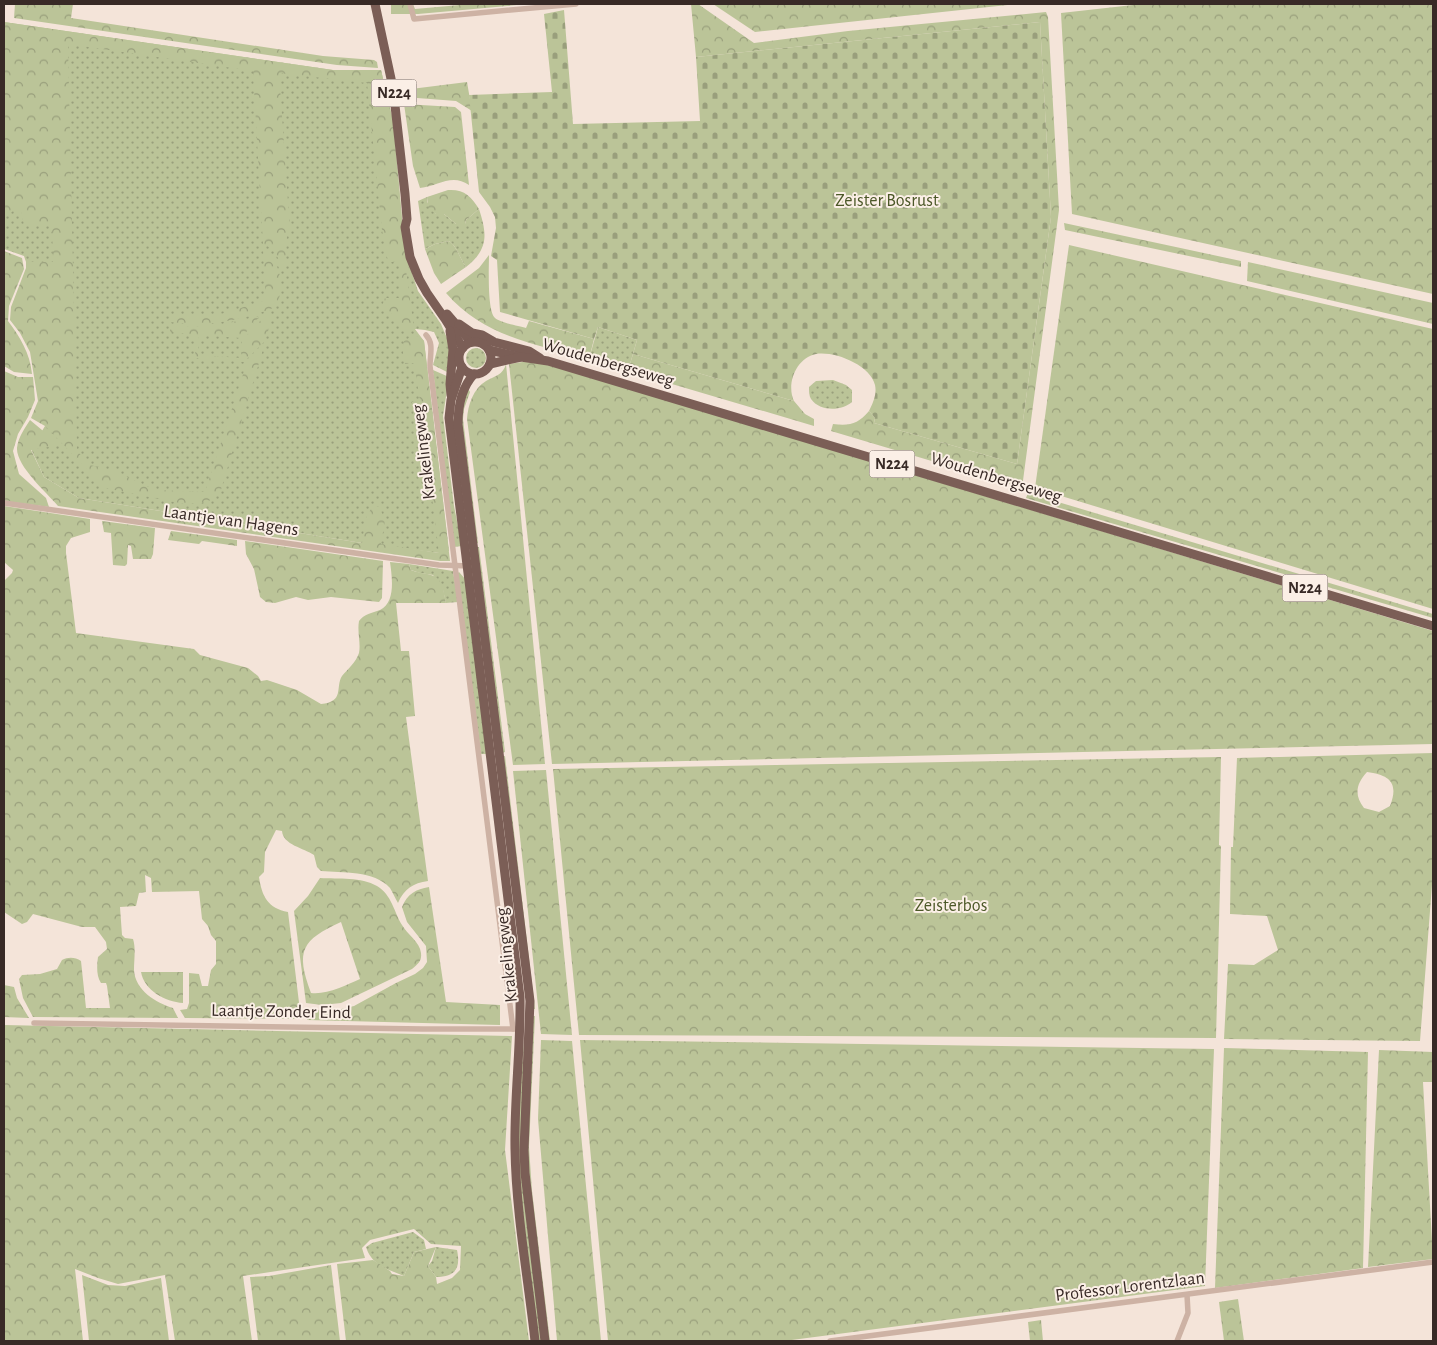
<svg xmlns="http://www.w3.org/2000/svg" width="1437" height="1345" font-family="'Alegreya Sans',sans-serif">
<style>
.grass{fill:url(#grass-dots)}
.forest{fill:url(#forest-crowns);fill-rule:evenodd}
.cemetery{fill:url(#cemetery-stones)}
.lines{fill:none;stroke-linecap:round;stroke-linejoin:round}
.street{stroke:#cdb2a4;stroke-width:5.5}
.primary{stroke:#7b5e56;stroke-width:9}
.labels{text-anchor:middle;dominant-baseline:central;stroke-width:4;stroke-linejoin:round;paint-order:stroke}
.shield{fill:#fbefe6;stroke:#726560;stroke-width:1}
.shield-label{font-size:16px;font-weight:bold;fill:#382a26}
.park-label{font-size:18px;fill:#4c5828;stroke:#fbefe6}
.street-label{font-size:18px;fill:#382a26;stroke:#fbefe6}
</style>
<defs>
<pattern id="grass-dots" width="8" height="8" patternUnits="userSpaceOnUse" patternTransform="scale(1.25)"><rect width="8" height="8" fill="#bbc498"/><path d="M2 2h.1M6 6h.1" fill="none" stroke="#999f7c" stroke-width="1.8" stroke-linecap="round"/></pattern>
<pattern id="forest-crowns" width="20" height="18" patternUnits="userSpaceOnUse" patternTransform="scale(1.25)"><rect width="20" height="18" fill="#bbc498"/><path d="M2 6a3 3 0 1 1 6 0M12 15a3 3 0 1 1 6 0" fill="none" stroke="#999f7c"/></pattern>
<pattern id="cemetery-stones" width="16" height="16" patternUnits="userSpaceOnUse" patternTransform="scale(1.25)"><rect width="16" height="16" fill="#bbc498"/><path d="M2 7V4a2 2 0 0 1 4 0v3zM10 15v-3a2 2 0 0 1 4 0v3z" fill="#999f7c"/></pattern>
</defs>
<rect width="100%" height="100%" fill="#f4e4d9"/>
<g class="grass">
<path d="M4,22L333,70H381L393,121L405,252L418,291L441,324L449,343V373L433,365L439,343L434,332L425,330L415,329L424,341L449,551L439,553L362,543L79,498L44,477L31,449L45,426L53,262H26L24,256L4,249Z"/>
<path d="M427,197V202L436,214H444L456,224H465L466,220L479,209C487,234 489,249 466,267C460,259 457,246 449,241L435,244L425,249L418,201Z"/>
<path d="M598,327L637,340L628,371L589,359Z"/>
<circle cx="476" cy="358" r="10"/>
<path d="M433,370L449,377L443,416L454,506L462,546L454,547Z"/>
<path d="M833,380L846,385L852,390V402C842,411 820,412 811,399C809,396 809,391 809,387L816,381Z"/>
<path d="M467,387L470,392L464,409L463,419L478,543L475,544L460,419Z"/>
<path d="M476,547H479L505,752L502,753Z"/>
<path d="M409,564L453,571L458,602L446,603L443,590L433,575L420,573L411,570Z"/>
<path d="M459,572L466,580L488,754H481L457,574Z"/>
<path d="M502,756H505L535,1009H532Z"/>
<path d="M531,1016H535L529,1147L532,1191L550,1341H546L526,1148Z"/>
<path d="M524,1040L522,1124L542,1341H537L521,1206L517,1124Z"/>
<path d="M413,1232L424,1240L426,1249L414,1252L404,1276C388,1269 372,1266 366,1247L372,1243Z"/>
<path d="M436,1247L457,1250C461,1269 455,1277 436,1277L428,1266L432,1261Z"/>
</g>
<g class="forest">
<path d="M15,4H73L71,18L323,56L374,60L377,62L378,68L337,65L14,18Z"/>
<path d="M391,4H413L415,9L471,4H528L418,14H391Z"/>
<path d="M691,4H698L754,43L848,31L1046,12L1048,17L1059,210L1022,488L831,431L833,424C850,426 858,424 869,411L875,418L874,423L1017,464L1051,217L1040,22L696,57Z"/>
<path d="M713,4H1017L755,32Z"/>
<path d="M1142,4H1433V294L1072,214L1061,13Z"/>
<path d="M4,22L333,70H381L393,121L405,252L409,269L406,270L414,329L405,331C401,325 397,319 392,314C388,310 385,310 382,306L385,298H400L399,262H388L382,230L367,83L279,73L288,203L291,232L287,236L285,269H283C278,258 275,248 263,244L253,71L68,44L77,451L90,465L115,471L155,490L205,492L247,362L264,346L220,493L211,500L202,503L184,504L105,488L45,426L31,418L38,401L30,352L20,333L10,320L11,307L26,268V262H53L52,224H24L21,212L14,210L4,218Z"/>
<path d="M467,82L472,111L456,101L404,97L403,90Z"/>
<path d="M404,104L455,107L461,112L469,185C452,173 438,186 420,188L413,166Z"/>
<path d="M448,190C464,189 471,196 479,209L466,220L465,224H456L444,214H436L428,208L427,197Z"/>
<path d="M1064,223L1241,261V267L1065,230Z"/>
<path d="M449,241C457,246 460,259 466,267L441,284L434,273L425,249L435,244Z"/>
<path d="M1069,245L1433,329V609L1035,488Z"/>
<path d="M263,249C280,258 288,294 273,308C242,320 204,328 171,322V315H218L266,300Z"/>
<path d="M4,251L22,258L24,269L9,306L8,321C20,337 30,353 32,374L14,372L4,366Z"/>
<path d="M489,255C489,267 487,311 495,318C501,323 519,326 526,328L529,321L594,339L589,359C535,344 484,337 446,293L479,268Z"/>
<path d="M1248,262L1433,303V324L1247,281Z"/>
<path d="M269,314L272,318L265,341L244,362L195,358L196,335L170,332V324C201,330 230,323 260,316L241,338L199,335L198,355L241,358L242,340L263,318Z"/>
<path d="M419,336L424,341L450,561H440L58,506C47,493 16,466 17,448C18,437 25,428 30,420L60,445L31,450L44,477L79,498L362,543L366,518L373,505L379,507L385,520L381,544L439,553L422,418L413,412L412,402L420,401L414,363L405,364L403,353L404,341L411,337Z"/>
<path d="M633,354L794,401L805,414L814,419V426L628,371Z"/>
<path d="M529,361L544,363L1433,631V744L552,764L509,364Z"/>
<path d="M506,364L545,764L513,765L467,419C468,405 473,389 486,381C495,376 503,375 506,364Z"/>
<path d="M4,371L18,377H33L35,400L28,417L18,434L13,451L19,474L46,498L49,507L4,501Z"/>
<path d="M1028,493L1433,614V618L1026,498Z"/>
<path d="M4,506L90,519V532L71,538L66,546V553L76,633L194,649L200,655L248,668L258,676L261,681L267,680L297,690L321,704C345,702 335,687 342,676C348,669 356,662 359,653C361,643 357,632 359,621C364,614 372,613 380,610C396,602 392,577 390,562L409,564L411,570C418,573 424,573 431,575C443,578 444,593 446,603H396L401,651H409L415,716L406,717L428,881C413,883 404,889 398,903C395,898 393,893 390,888C374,870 342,873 321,871L317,867L314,855C304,848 283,845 282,831L276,830L265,852L264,872L259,877C262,897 268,908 288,912L301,1019L185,1018L180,1010L187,1009L189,1003V973L199,974L202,986H208L211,970L216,964V941L211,935L208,926L202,919L199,891L152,892L151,878L145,875L146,892L139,893L136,906L120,907L122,935L125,938L133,939C136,948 134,960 134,970C135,990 156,1003 173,1008L178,1018L33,1017L23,998L19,979L22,975L40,974L57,969L62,960C68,957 75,957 81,961L86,1008H110L107,986L106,983H101C96,976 97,965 98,957L107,949L106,942L95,927H82L33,914L27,922L22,924L4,912V581L12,573L13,570L4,562Z"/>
<path d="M102,521L155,528L153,554L151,559H133L131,546L128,545L127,564L125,566L113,565L111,533L104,532Z"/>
<path d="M171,531L237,540V546L202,541L199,544L168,540Z"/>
<path d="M245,541L383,561L382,598L379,602L331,597L308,600L296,597L275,603L266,602L260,597L259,592L254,569L246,554Z"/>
<path d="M1433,753V872L1420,1041L1224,1039L1228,964L1254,965L1278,950L1267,916L1230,914L1231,847H1233L1237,758ZM1367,772C1390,775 1399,783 1390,806L1379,812L1364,808C1354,795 1356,784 1367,772Z"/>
<path d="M1221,757L1219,845L1221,846L1216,1038L579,1035L553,769Z"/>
<path d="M546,770L572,1035L541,1034L513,771Z"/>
<path d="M320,878C339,879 361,877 377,886C392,895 394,912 402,925C407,934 420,942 421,953C422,961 418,964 412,969L341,1003L322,1005L306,1003L294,911L308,896ZM341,922L360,979C346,985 327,995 311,993C295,950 302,940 341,922Z"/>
<path d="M429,887L446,1002L500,1005V1025L307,1020V1009L333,1011L354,1006L396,983L415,974L423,968L427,962L426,946L407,922L402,907C407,894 416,889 429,887Z"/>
<path d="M141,972H183V1003C165,1002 144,990 141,972Z"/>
<path d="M4,985L14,987L17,998L29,1018L4,1017Z"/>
<path d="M4,1025L512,1036L505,1150L529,1341H346L337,1264L373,1260L390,1271L392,1274L404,1276L414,1252L436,1247L428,1266L436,1277L437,1284L452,1278L460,1270L461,1246L431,1244L414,1229L370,1240L362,1248L365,1258L243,1276L252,1341H175L165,1275L118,1284L98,1278L75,1269L83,1341H4Z"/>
<path d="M541,1040L572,1041L601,1341H557L538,1119Z"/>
<path d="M580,1040L1214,1049L1205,1286L784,1341H608Z"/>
<path d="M1224,1048L1368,1052L1363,1268L1215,1288Z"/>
<path d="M1379,1050L1433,1052V1082H1423L1433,1259L1368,1267Z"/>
<path d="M331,1265L340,1341H258L250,1277L269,1276Z"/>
<path d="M82,1275L108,1285L125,1286L161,1278L169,1341H89Z"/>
<path d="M1238,1299L1244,1341H1224L1219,1302Z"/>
<path d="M1041,1320L1043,1341H1030L1028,1322Z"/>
</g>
<path class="cemetery" d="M564,10L573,124L700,121L696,57L1040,22L1051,217L1017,464L874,423L875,418L869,411C873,403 877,394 875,385C870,365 835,351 816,354C796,358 786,384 794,401L633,354L637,340L598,327L594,339L500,312L497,260L491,256L496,228L495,217L490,207L479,192L469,95L552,92L544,14Z"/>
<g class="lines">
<g class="street">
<path d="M410,4L414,19L576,4"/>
<path d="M426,335C434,343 430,355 430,366L513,1029"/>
<path d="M4,503L439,565L470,566"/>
<path d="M34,1023L423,1029H517"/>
<path d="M830,1341L1433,1262"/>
<path d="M1177,1341L1188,1313L1187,1295"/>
</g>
<g class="primary">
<path d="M375,4L393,88L405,194L407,219L405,227L410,257L419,279L427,293L445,319L463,348"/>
<path d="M447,314L471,342"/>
<path d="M459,324L472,333L482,335L494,342L529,351L540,358"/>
<path d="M450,331L453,350L450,384L451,395"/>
<circle cx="475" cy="358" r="16"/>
<path d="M489,350L520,357"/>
<path d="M490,364L521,357L548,361L1433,626"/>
<path d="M462,367L451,400L449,418L520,997C521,1048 514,1098 515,1149C516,1213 528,1278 535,1341"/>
<path d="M474,374C462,387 458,406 458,424L530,1001L524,1150L525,1173L545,1341"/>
</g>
</g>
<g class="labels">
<g class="shield">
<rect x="371.5" y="79.5" width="45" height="27" rx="4"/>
<rect x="869.5" y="450.5" width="45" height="27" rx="4"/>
<rect x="1282.5" y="574.5" width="45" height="27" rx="4"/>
</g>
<g class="shield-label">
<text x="394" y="93">N224</text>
<text x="892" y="464">N224</text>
<text x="1305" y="588">N224</text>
</g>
<g class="park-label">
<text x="887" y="201">Zeister Bosrust</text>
<text x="951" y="906">Zeisterbos</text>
</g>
<g class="street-label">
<text transform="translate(608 363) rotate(16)">Woudenbergseweg</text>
<text transform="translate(424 452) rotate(-97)">Krakelingweg</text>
<text transform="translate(996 478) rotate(17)">Woudenbergseweg</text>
<text transform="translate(231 521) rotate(8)">Laantje van Hagens</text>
<text transform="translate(507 955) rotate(-96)">Krakelingweg</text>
<text transform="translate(281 1012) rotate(1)">Laantje Zonder Eind</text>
<text transform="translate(1130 1287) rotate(-7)">Professor Lorentzlaan</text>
</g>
</g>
<rect width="1437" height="1345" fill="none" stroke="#382a26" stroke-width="10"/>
</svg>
